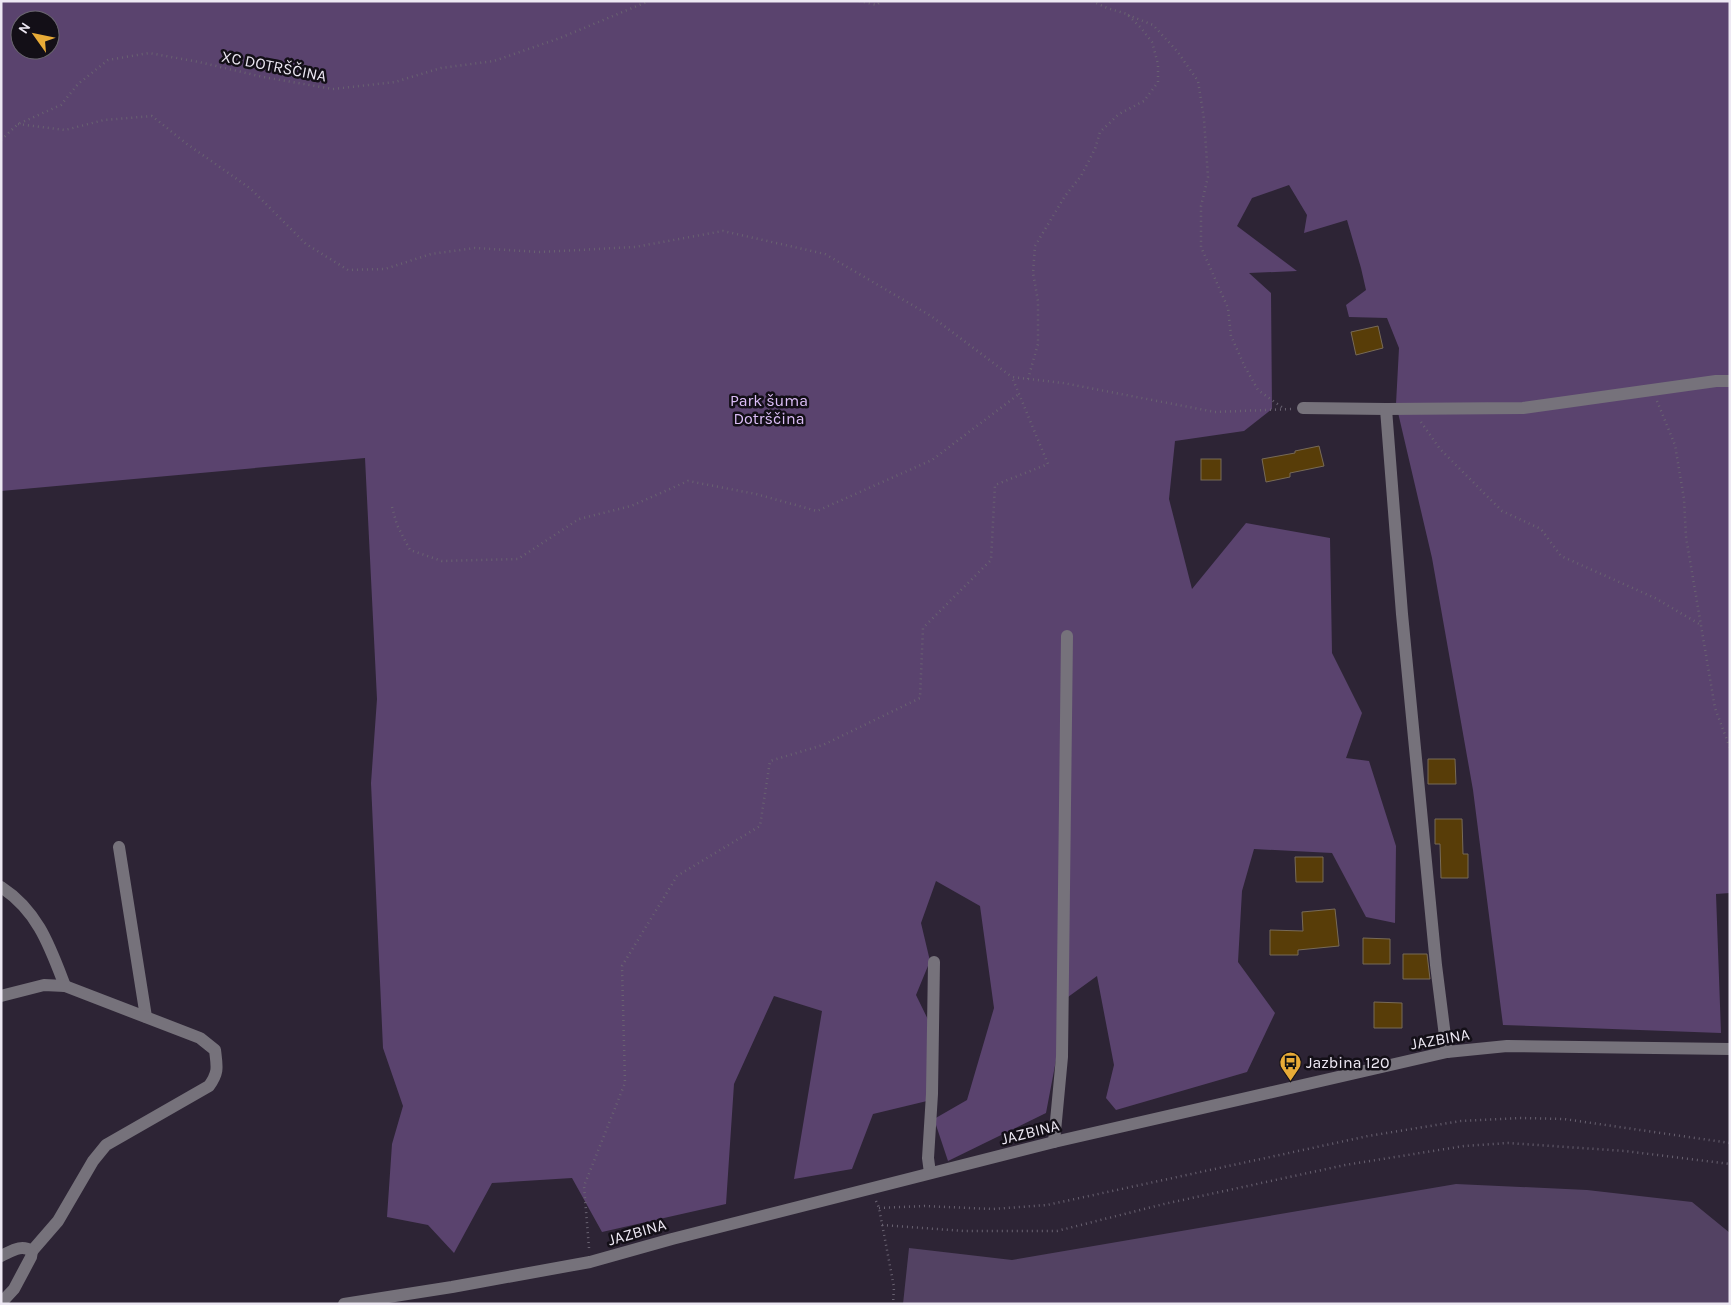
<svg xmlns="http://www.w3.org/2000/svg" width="1731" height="1305" font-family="Karla,sans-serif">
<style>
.green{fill:#534263}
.forest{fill:#5a436e;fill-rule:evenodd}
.building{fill:#583d08;stroke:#776a57}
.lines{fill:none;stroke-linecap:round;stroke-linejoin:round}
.path{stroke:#696271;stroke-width:2.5;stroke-dasharray:1 4;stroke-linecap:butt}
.minor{stroke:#76727b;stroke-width:12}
.labels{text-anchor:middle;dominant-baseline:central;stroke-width:5;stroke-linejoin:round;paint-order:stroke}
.street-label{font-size:16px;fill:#ede8f3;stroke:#130f17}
.park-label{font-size:16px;fill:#dcbef7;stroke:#130f17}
.poi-label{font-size:16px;fill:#ede8f3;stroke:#130f17;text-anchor:start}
</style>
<rect width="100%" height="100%" fill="#2d2435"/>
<path class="green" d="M1456,1184L1587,1190L1692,1202L1730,1233V1304H903L909,1248L1012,1260Z"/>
<path class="forest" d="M1,1H1730V893L1716,894L1721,1033L1503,1025L1473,790L1432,558L1396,404L1399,348L1387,318L1349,317L1346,305L1366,290L1361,268L1347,220L1304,233L1307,215L1289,185L1252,198L1237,226L1297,271L1249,273L1271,293L1272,409L1244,431L1175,441L1169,499L1192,589L1246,523L1330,538L1332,653L1362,713L1346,758L1369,761L1396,846L1395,923L1366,917L1332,853L1254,849L1242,891L1238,962L1275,1013L1247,1072L1116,1110L1106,1098L1114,1065L1097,976L1068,997L1046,1113L948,1161L934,1119L967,1100L994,1008L980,906L936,881L921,923L930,961L916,995L938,1040L927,1101L873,1114L852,1169L794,1179L822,1011L774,996L734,1084L726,1204L602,1232L572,1178L492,1183L454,1253L428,1225L387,1217L392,1144L403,1106L383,1048L371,783L377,699L365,458L1,491ZM20,20H50V50H20Z"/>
<g class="building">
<path d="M1378,326L1383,348L1356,355L1351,332Z"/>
<path d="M1319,446L1324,466L1290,473V477L1266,482L1262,459L1295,453V451Z"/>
<rect x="1201" y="459" width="20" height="21"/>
<path d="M1428,759H1455L1456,784H1428Z"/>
<path d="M1435,819H1462L1463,854H1468V878H1441L1440,844H1435Z"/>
<path d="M1295,857H1323V882H1296Z"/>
<path d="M1335,909L1339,946L1298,950V955H1270V930L1303,931L1302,912Z"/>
<path d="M1363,938L1390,939V964H1363Z"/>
<path d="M1403,954H1427L1430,979H1403Z"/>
<path d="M1374,1002L1402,1003V1028H1374Z"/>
</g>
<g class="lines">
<g class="path">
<path d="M859,1L877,5L881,1"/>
<path d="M1128,15L1153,25L1177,51L1198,81L1204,119L1208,177L1201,206V247L1228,308L1231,336L1245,367L1258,390L1283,408"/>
<path d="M18,124L65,130L104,120L152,116L187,144L251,189L306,244L348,270L385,269L431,254L475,248L540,252L635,247L723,231L825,254L931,316L1012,377"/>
<path d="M1,140L18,124L61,105L78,84L108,60L149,53L199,62L263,77L333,89L395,82L441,68L494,61L560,38L649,1"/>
<path d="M1028,379L1038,344V301L1033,273L1035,246L1065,196L1081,176L1095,149L1100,132L1119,114L1144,101L1158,82V64L1152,42L1141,28L1127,14L1107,8L1092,1"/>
<path d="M1657,401L1675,445L1684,499L1686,537L1715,708L1730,748"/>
<path d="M1421,422L1440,449L1502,511L1541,529L1561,556L1655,598L1701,625"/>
<path d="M392,507L397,525L410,550L442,561L518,559L579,519L631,506L688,481L756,494L817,511L932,460L1019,394"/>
<path d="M876,1201L879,1208L894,1287L893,1304"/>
<path d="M879,1208L924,1206L993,1209L1047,1205L1368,1136L1461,1121L1520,1118L1564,1119L1730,1143"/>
<path d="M882,1225L964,1231H1057L1164,1204L1345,1165L1464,1146L1508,1143L1625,1151L1730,1164"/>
<path d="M589,1248L584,1186L625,1083L622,966L677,876L760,826L770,761L823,745L920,698L923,628L991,560L995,485L1048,464L1012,377L1063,383L1215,412L1291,409"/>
</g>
<g class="minor">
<path d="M1303,408L1386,409L1523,408L1716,381H1730"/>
<path d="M1386,409L1402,614L1436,965L1447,1052"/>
<path d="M119,847L146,1017"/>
<path d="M1,887C38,911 50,947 65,986"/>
<path d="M1,996L44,985L65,986L200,1038L215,1050C217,1067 219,1072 209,1086L106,1145L93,1161L58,1221L32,1251"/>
<path d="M1054,1142L1062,1057L1067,636"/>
<path d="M930,1173L928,1158L932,1094L934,962"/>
<path d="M1,1256C12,1251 21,1244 32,1251L31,1257L14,1289L1,1303"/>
<path d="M344,1304L452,1287L590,1262L672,1239L1054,1142L1447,1052L1507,1046L1730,1049"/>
</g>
</g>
<defs>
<symbol id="bus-pin" viewBox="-11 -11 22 30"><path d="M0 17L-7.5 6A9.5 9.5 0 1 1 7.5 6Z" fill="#e8ab37" stroke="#130f17"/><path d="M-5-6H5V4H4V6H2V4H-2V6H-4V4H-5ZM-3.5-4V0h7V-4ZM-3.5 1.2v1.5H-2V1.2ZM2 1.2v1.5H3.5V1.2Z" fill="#111"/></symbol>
</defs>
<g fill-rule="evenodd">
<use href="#bus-pin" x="1278" y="1050" width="25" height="34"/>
</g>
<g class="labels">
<g class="street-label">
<text transform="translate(274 66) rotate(11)">XC DOTRŠČINA</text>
<text transform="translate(1440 1039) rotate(-10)">JAZBINA</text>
<text transform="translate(1030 1132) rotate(-14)">JAZBINA</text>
<text transform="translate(637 1232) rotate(-16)">JAZBINA</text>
</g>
<g class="park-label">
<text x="769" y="400">Park šuma<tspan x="769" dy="18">Dotrščina</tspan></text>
</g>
<g class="poi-label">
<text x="1306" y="1062">Jazbina 120</text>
</g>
</g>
<rect width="1731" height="1305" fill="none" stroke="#ede8f3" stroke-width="5"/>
<g transform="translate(35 35) rotate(303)"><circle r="24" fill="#130f17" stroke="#6a666f"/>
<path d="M0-4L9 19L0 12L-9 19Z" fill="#e8ab37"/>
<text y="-8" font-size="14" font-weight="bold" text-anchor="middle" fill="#ede8f3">N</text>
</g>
</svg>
